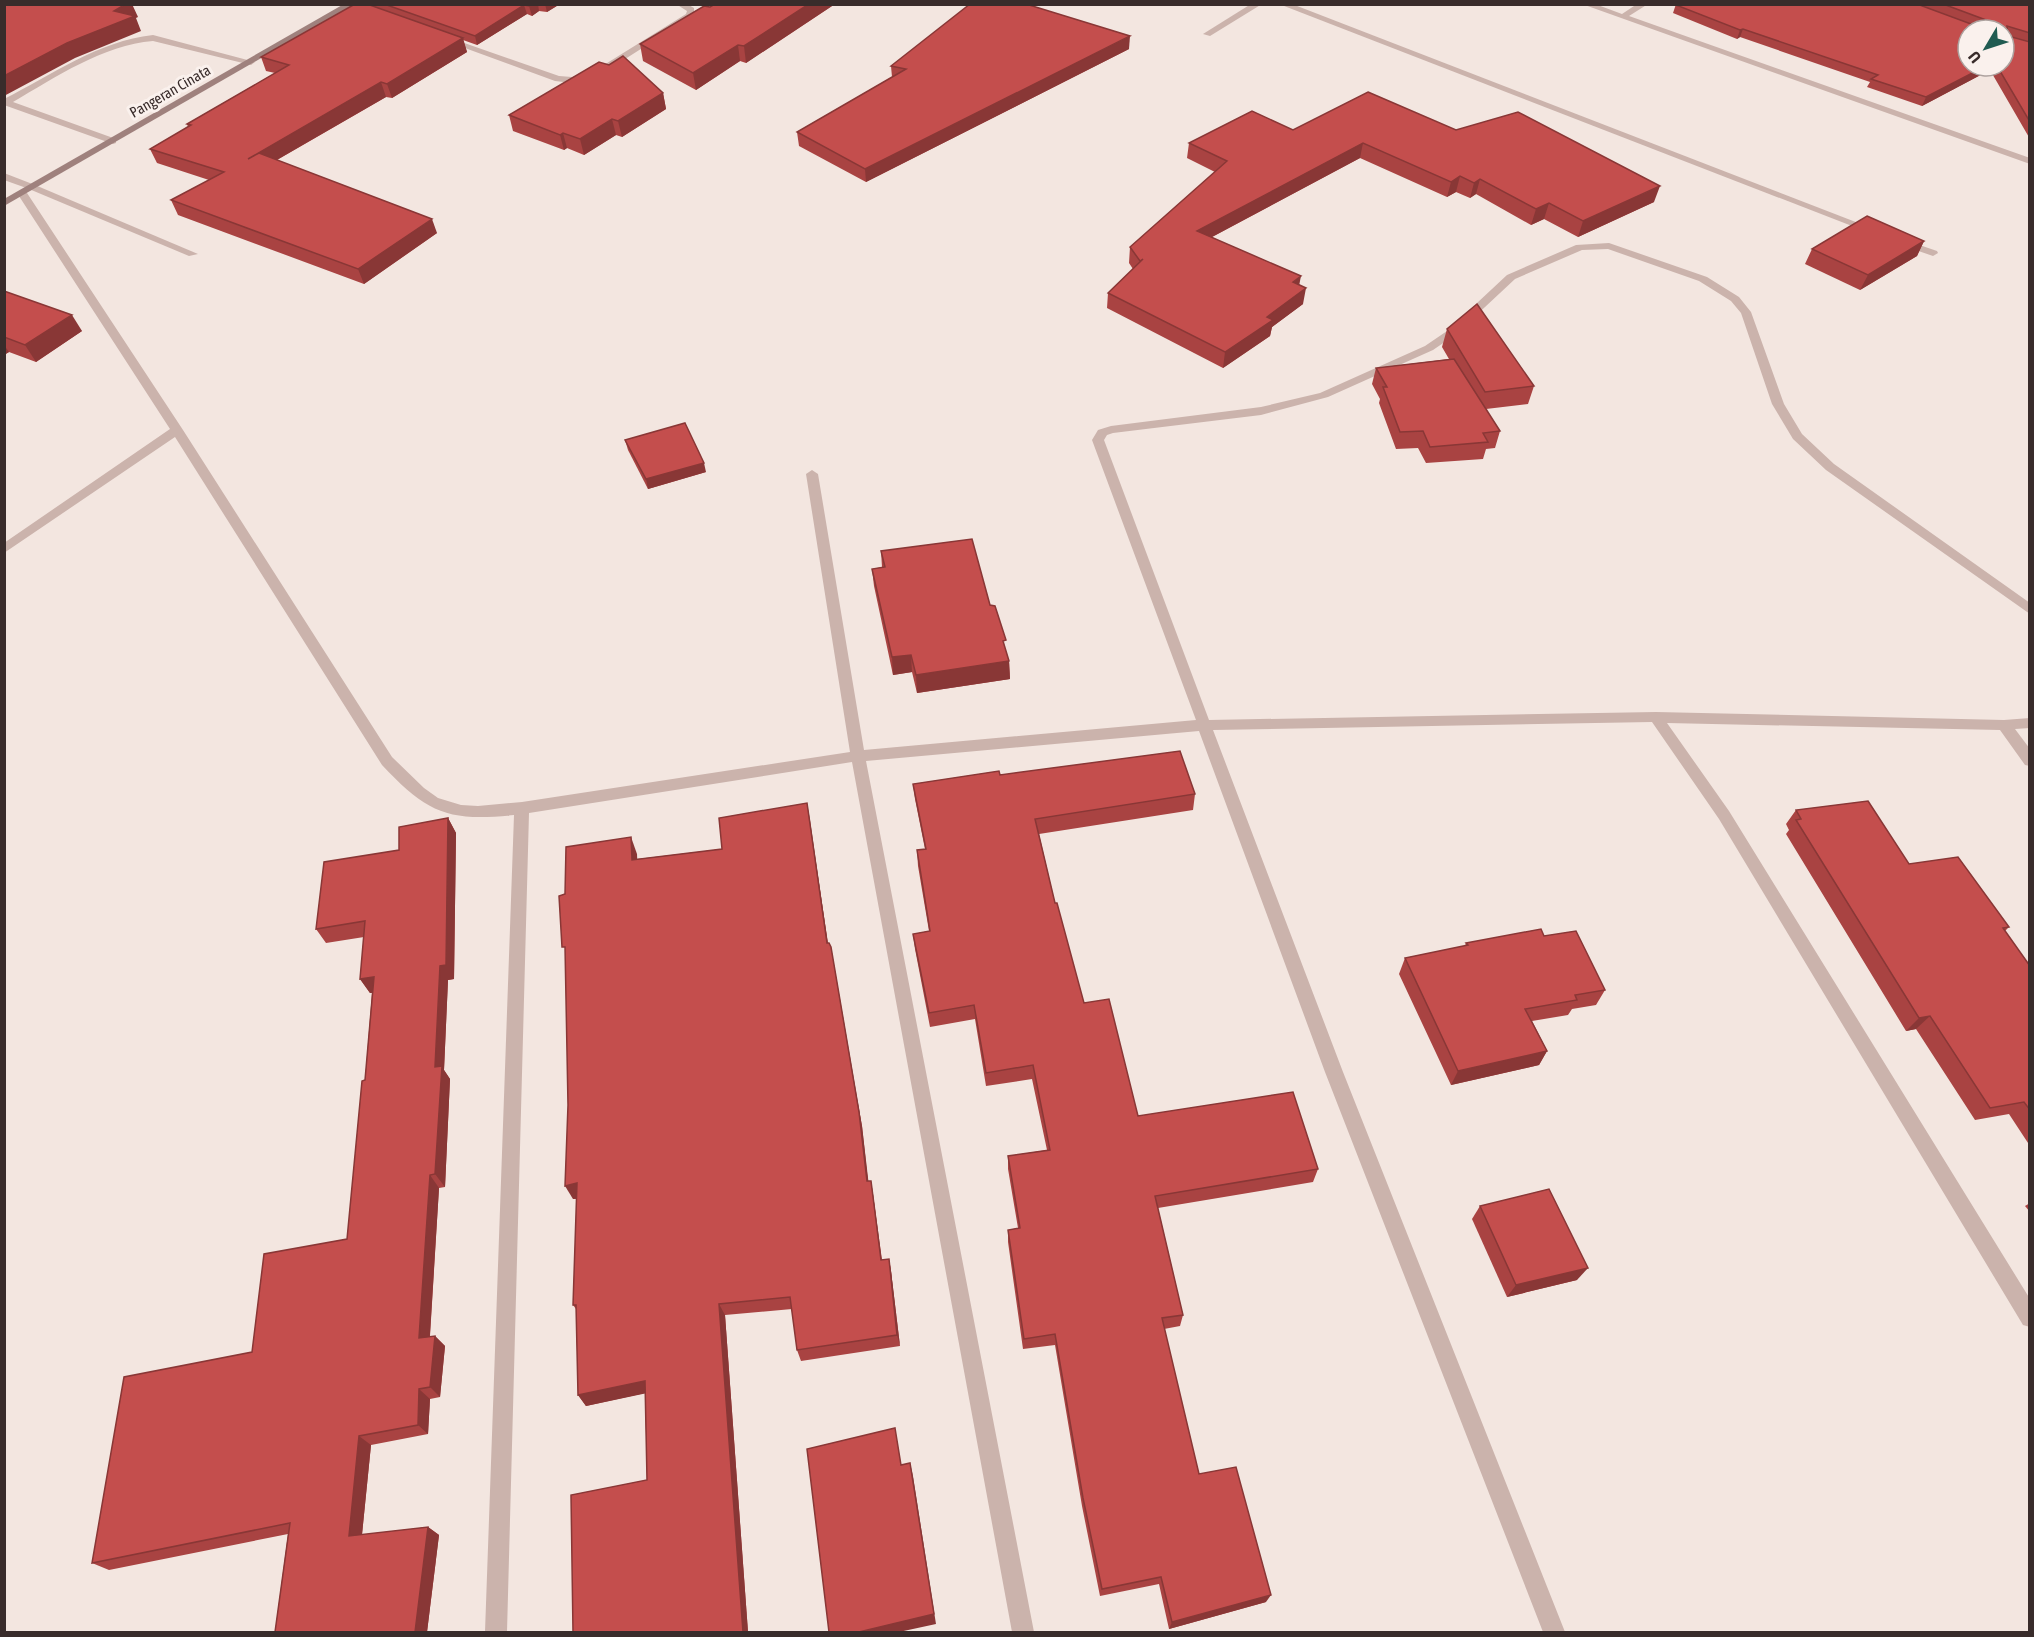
<svg xmlns="http://www.w3.org/2000/svg" width="2034" height="1637" font-family="'Asap Condensed',sans-serif">
<style>
.lines{fill:none;stroke-linecap:round;stroke-linejoin:round}
.lane{fill:#cbb3ac;fill-rule:evenodd}
.street{fill:#cbb3ac;fill-rule:evenodd}
.secondary{fill:#9f817d;fill-rule:evenodd}
.wall{fill:#a94342;fill-rule:evenodd}
.shaded-wall{fill:#893736}
.building{fill:#c44e4d;stroke:#893736;stroke-width:1.5}
.labels{text-anchor:middle;dominant-baseline:central;stroke-width:6;stroke-linejoin:round;paint-order:stroke}
.far-street-label{font-size:15px;fill:#392c2b;stroke:#faf1ed}
</style>
<rect width="100%" height="100%" fill="#f3e6e0"/>
<g class="lines">
<path class="lane" d="M4,173L35,185L37,187L32,190L4,180Z"/>
<g class="street">
<path d="M676,4H687L694,8V15L597,77L572,83L555,81L443,40L450,38L559,76L572,77L591,73L686,14L687,11Z"/>
<path d="M1251,4H1262L1210,36L1203,34Z"/>
<path d="M1279,4H1292L1879,231L1870,233Z"/>
<path d="M1582,4H1595L1622,14L1637,4H1648L1629,16L2030,158V164Z"/>
<path d="M153,35L255,62L251,65L153,41C103,45 56,77 13,102L116,139V143L113,144L4,105V99C52,75 98,41 153,35Z"/>
<path d="M29,185H35L198,254L189,256L29,189Z"/>
<path d="M22,190L27,193L183,430L392,757L424,788L438,798L461,805L478,806L522,802L850,752L806,474L812,470L818,474L864,750L1196,720L1092,440L1098,430L1111,426L1261,407L1320,393L1425,346L1447,331L1507,275L1576,245L1609,243L1707,277L1739,297L1751,312L1784,404L1802,434L1834,464L2030,603V614L1826,470L1793,439L1772,404L1741,313L1731,301L1699,281L1608,249L1582,250L1515,279L1455,335L1433,350L1328,397L1261,415L1113,433L1107,435L1104,440L1209,720L1656,712L2004,720L2030,718V728L2015,729L2030,749V766L2025,765L2000,730L1667,723L1729,811L2030,1299V1327L2023,1325L1719,819L1652,722L1213,730L1343,1072L1565,1632H1543L1325,1072L1199,731L866,761L1034,1632H1012L852,762L529,813L507,1632H485L514,815C448,822 427,813 382,765L175,437L4,553V543L170,429L17,193Z"/>
<path d="M1902,239L1937,251L1938,253L1933,256L1898,244V240Z"/>
</g>
<path class="secondary" d="M344,4H355L4,206V199Z"/>
</g>
<g class="wall">
<path d="M373,4H560L547,12L539,11L532,16L527,14L477,45L463,40L467,52L392,98L386,97L277,160L437,233L364,284L178,215L171,200L209,180L157,163L150,149L188,127L187,124L275,73L266,71L261,57L374,7Z"/>
<path d="M715,4H835L746,63L740,61L696,90L643,61L640,44Z"/>
<path d="M1676,4H2030V139L1990,70L1922,106L1867,87L1870,82L1740,37L1737,39L1673,13ZM2004,30V66H1968Z"/>
<path d="M1129,49L866,182L799,146L797,132L892,77L891,66Z"/>
<path d="M663,93L666,109L622,137L616,135L584,155L567,148L564,150L513,131L509,115Z"/>
<path d="M1293,130H1456L1654,202L1578,237L1544,219L1531,225L1476,194L1470,198L1456,192L1447,197L1360,158L1212,237L1299,285L1303,304L1272,327L1270,336L1223,368L1107,308L1108,293L1133,269L1129,263L1130,247L1215,172L1187,158L1189,143Z"/>
<path d="M1924,241L1917,256L1860,290L1805,264L1812,249Z"/>
<path d="M4,291L82,331L36,362L9,352L4,355Z"/>
<path d="M1447,329L1534,386L1528,404L1486,409L1500,431L1495,448L1486,449L1483,459L1426,463L1418,448L1396,449L1379,403L1380,399L1372,384L1376,368L1449,359L1442,347Z"/>
<path d="M625,440L706,472L648,489L628,450Z"/>
<path d="M881,551L990,605L1009,661L1010,679L917,693L912,672L893,675L874,586L872,569L882,567Z"/>
<path d="M1000,775L1195,794L1193,810L1039,834L1055,903L1084,1003L1138,1116L1318,1169L1313,1182L1158,1208L1183,1315L1180,1326L1164,1329L1199,1474L1266,1602L1169,1629L1159,1584L1100,1596L1082,1506L1055,1345L1023,1349L1008,1242V1230L1018,1228L1008,1169V1156L1047,1150L1032,1079L986,1086L975,1019L930,1027L915,949L913,934L929,931L918,866L917,850L925,849L915,799L913,784Z"/>
<path d="M807,803L828,943L862,1126L868,1181H871L873,1194L882,1260L889,1259L891,1271L900,1346L801,1361L797,1350L792,1309L725,1315L748,1632H573L647,1480L645,1393L586,1406L578,1395L576,1309L573,1305L577,1199H573L568,1105L565,894L637,854V859L722,849Z"/>
<path d="M1796,810L1909,864L2009,927L2005,931L2030,966V1146L2009,1114L1975,1120L1916,1029L1906,1031L1786,834L1789,830L1786,824Z"/>
<path d="M448,818L456,833L454,979L448,980L444,1070L450,1079L445,1187L439,1188L430,1336H435L445,1346L440,1397L430,1399L428,1434L371,1445L362,1535L428,1527L439,1535L427,1632H275L288,1534L109,1570L92,1563L252,1352L347,1239L365,1080L372,993H370L360,979L364,937L326,943L316,929L399,850Z"/>
<path d="M1544,936L1605,990L1596,1005L1572,1009L1568,1015L1532,1021L1547,1051L1539,1065L1451,1085L1399,974L1405,958L1465,946L1466,943Z"/>
<path d="M2030,1203V1212L2025,1206Z"/>
<path d="M1480,1206L1577,1280L1507,1297L1472,1219Z"/>
</g>
<g class="shaded-wall">
<path d="M126,4H132L138,17L136,18L141,31L75,58L4,96V76Z"/>
<path d="M532,4H538L539,11L532,16L529,6Z"/>
<path d="M545,4H560L547,12Z"/>
<path d="M809,4H835L746,63L744,46Z"/>
<path d="M524,5L527,14L477,45L475,36Z"/>
<path d="M1743,29L1740,37L1737,39L1740,30Z"/>
<path d="M1130,36L1129,49L866,182L865,169Z"/>
<path d="M463,38L467,52L392,98L387,84Z"/>
<path d="M738,45L740,61L696,90L693,73Z"/>
<path d="M1986,66H1993L1990,70L1922,106L1926,97Z"/>
<path d="M381,82L386,97L254,173L248,159Z"/>
<path d="M663,93L666,109L622,137L618,121Z"/>
<path d="M612,119L616,135L584,155L580,139Z"/>
<path d="M563,133L567,148L564,150L560,135Z"/>
<path d="M1363,143L1360,158L1195,246L1197,231Z"/>
<path d="M1460,176L1456,192L1447,197L1451,182Z"/>
<path d="M1480,179L1476,194L1470,198L1474,183Z"/>
<path d="M1660,186L1654,202L1578,237L1583,221Z"/>
<path d="M1549,203L1544,219L1531,225L1536,209Z"/>
<path d="M432,219L437,233L364,284L358,269Z"/>
<path d="M1924,241L1917,256L1860,290L1868,275Z"/>
<path d="M1301,276L1298,291L1293,282Z"/>
<path d="M1306,288L1303,304L1272,327L1270,336L1223,368L1225,352L1267,317Z"/>
<path d="M72,315L82,331L36,362L25,345Z"/>
<path d="M4,345L9,352L4,355Z"/>
<path d="M704,463L706,472L648,489L646,479Z"/>
<path d="M911,655L912,672L893,675L892,657Z"/>
<path d="M1009,661L1010,679L917,693L916,675Z"/>
<path d="M807,803L810,820L830,959L827,943Z"/>
<path d="M448,818L456,833L454,979L448,980L444,1070L450,1079L445,1187L435,1174V1067Z"/>
<path d="M631,837L637,854L638,876L632,860Z"/>
<path d="M831,947L862,1126L870,1195L867,1181Z"/>
<path d="M374,977L383,991L370,993L360,979Z"/>
<path d="M1930,1016L1916,1029L1906,1031L1919,1018Z"/>
<path d="M1547,1051L1539,1065L1451,1085L1458,1071Z"/>
<path d="M430,1175L439,1188L429,1349L419,1338Z"/>
<path d="M871,1181L873,1194L883,1272L881,1260Z"/>
<path d="M577,1183L585,1197L573,1199L565,1186Z"/>
<path d="M889,1259L891,1271L900,1346L897,1335Z"/>
<path d="M1588,1268L1577,1280L1507,1297L1516,1285Z"/>
<path d="M719,1304L725,1315L748,1632H743Z"/>
<path d="M435,1336L445,1346L440,1397L430,1387Z"/>
<path d="M645,1381L652,1392L586,1406L578,1395Z"/>
<path d="M419,1389L430,1399L428,1434L418,1425Z"/>
<path d="M359,1436L371,1445L361,1544L349,1536Z"/>
<path d="M910,1463L913,1476L936,1624L899,1632H859Z"/>
<path d="M428,1527L439,1535L427,1632H415Z"/>
<path d="M1271,1595L1266,1602L1169,1629L1172,1622Z"/>
</g>
<g class="building">
<path d="M4,4H126L114,11L135,16L67,43L4,76Z"/>
<path d="M355,4H367L463,38L387,84L381,82L248,159L259,153L432,219L358,269L171,200L224,172L150,149L191,125L187,124L289,65L261,57Z"/>
<path d="M384,4H532L529,6L524,5L475,36Z"/>
<path d="M715,4H809L744,46L738,45L693,73L640,44L704,6L710,7Z"/>
<path d="M970,4H1026L1130,36L865,169L797,132L906,69L891,66Z"/>
<path d="M1676,4H1917L1971,24H1984L1986,20L1943,4H2030V33L2007,26L2008,36L2030,42V122L1997,66H2004V30H1968V66H1986L1926,97L1871,79L1878,75L1743,29L1740,30L1676,5Z"/>
<path d="M623,56L663,93L618,121L612,119L580,139L563,133L560,135L509,115L599,62L609,65Z"/>
<path d="M1368,92L1456,130L1518,112L1660,186L1583,221L1549,203L1536,209L1480,179L1474,183L1460,176L1451,182L1363,143L1197,231L1301,276L1293,282L1306,288L1267,317L1273,320L1225,352L1108,293L1143,259L1140,261L1130,247L1227,161L1189,143L1252,111L1293,130Z"/>
<path d="M1867,216L1924,241L1868,275L1812,249Z"/>
<path d="M4,291L72,315L25,345L4,337Z"/>
<path d="M1477,304L1534,386L1485,392L1447,329Z"/>
<path d="M1454,359L1500,431L1483,433L1488,442L1430,447L1423,431L1400,432L1383,387H1387L1376,368Z"/>
<path d="M685,423L704,463L646,479L625,440Z"/>
<path d="M972,539L990,605L995,606L1006,640L1003,641L1009,661L916,675L911,655L892,657L872,569L885,567L881,551Z"/>
<path d="M1180,751L1195,794L1035,819L1055,903H1057L1084,1003L1109,999L1138,1116L1293,1092L1318,1169L1155,1196L1183,1315L1162,1318L1199,1474L1236,1467L1271,1595L1172,1622L1161,1577L1102,1589L1083,1498L1055,1334L1024,1339L1008,1230L1020,1228L1008,1156L1050,1150L1033,1065L986,1073L974,1005L929,1013L913,934L930,931L917,850L926,849L913,784L999,771L1000,775Z"/>
<path d="M1868,801L1909,864L1958,857L2009,927L2003,928L2030,966V1110L2024,1102L1990,1108L1930,1016L1919,1018L1796,820L1801,819L1796,810Z"/>
<path d="M807,803L827,943H829L831,947L859,1112L867,1181H871L881,1260L889,1259L897,1335L797,1350L790,1297L719,1304L743,1632H573L571,1495L647,1480L645,1381L578,1395L576,1305H573L577,1183L565,1186L568,1105L565,947H562L559,896L565,894L566,847L631,837L632,860L722,849L719,818Z"/>
<path d="M448,818L446,965L440,966L435,1067L442,1066L435,1174L430,1175L419,1338L435,1336L430,1387L419,1389L418,1425L359,1436L349,1536L428,1527L415,1632H275L290,1523L92,1563L124,1377L252,1352L264,1254L347,1239L362,1081L365,1080L374,977L360,979L365,921L316,929L324,862L399,850V827Z"/>
<path d="M1541,929L1544,936L1576,931L1605,990L1575,995L1577,1000L1525,1009L1547,1051L1458,1071L1405,958L1468,945L1466,943Z"/>
<path d="M1549,1189L1588,1268L1516,1285L1480,1206Z"/>
<path d="M895,1428L901,1465L910,1463L934,1614L859,1632H829L807,1449Z"/>
</g>
<g class="labels">
<g class="far-street-label">
<text transform="translate(170 91) rotate(-30)">Pangeran Cinata</text>
</g>
</g>
<rect width="2034" height="1637" fill="none" stroke="#392c2b" stroke-width="12"/>
<g transform="translate(1986 48) rotate(231)"><circle r="28" fill="#faf1ed" stroke="#ada29f" stroke-width="1.5"/>
<path d="M0-4.5L10 22L0 15L-10 22Z" fill="#205b51"/>
<text y="-9" font-size="16" font-weight="bold" text-anchor="middle" fill="#392c2b">U</text>
</g>
</svg>
